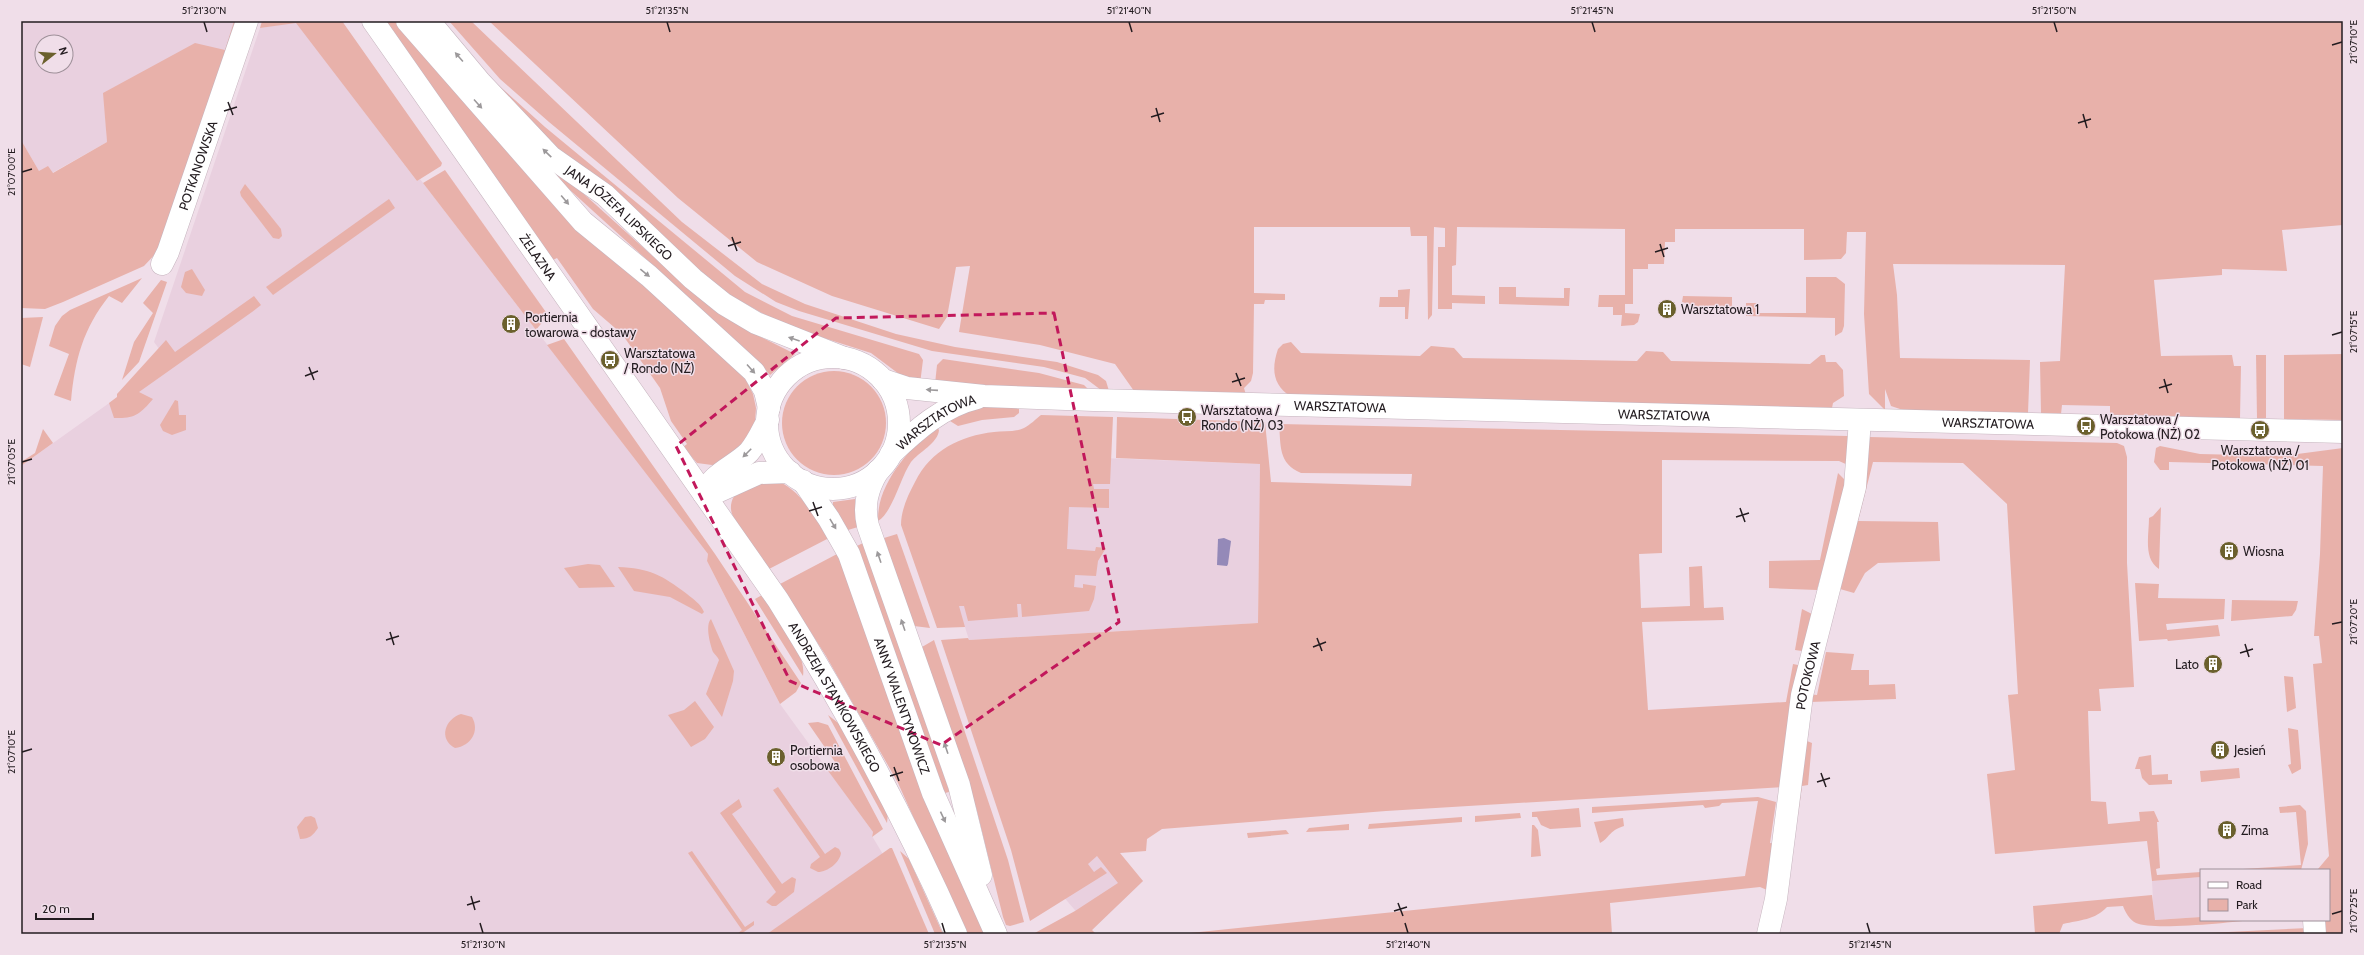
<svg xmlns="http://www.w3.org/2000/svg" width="2364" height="955" font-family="Cabin,sans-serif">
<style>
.built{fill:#e9d0df;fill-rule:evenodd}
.green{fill:#e8b1aa}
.water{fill:#9489b8}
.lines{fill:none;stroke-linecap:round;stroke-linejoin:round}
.minor-casing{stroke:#c5b4be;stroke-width:23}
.major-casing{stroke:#c5b4be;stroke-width:23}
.minor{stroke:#fff;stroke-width:22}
.major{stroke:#fff;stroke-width:22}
.oneway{fill:#9c999b}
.marked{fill:none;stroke:#c2185b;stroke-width:3;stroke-dasharray:8 5;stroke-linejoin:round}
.ticks{fill:none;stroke:#231c20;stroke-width:1.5}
.labels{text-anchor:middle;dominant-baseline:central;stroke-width:3;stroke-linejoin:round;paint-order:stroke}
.street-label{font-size:13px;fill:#231c20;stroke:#f0dee9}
.poi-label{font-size:13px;fill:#231c20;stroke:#f0dee9;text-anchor:start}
.neatline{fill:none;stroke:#231c20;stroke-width:1.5}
.ticks-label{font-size:10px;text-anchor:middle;fill:#231c20}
</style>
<rect width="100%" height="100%" fill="#f0dee9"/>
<g class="built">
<path d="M21,21H234L225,50L104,93L107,142L52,173L39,171L21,140ZM42,42H66V66H42Z"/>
<path d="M296,22L417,181L420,179L708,554L707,561L780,704L873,832L872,836L884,856L774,934H21V466L168,361L154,342L260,28Z"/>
<path d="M999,454L1260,464L1258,623L969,640L965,627L931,600Z"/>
<path d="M1087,835L1143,881L1092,930L1044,874Z"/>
<path d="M2201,877V917L2154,920L2152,881Z"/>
</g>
<g class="green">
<path d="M234,21H237L158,251L144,266L63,302L45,309L21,308V140L39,171L48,166L53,173L107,142L103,93L195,43L225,50Z"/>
<path d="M262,21H342L442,163L441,166L417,181L296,23L260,28Z"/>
<path d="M385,21H400L744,376L753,394L756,408L755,422L750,439L719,464L712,465L697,463L683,447L687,444L671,421L660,388L622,334L593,309L557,258L553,260Z"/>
<path d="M449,21H471L682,222L762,284L805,304L896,334L955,347L1057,362L1098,375L1106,381L1109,391L1101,390L1085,378L1044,367L932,351L799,311L776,302L735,276L549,122L500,79Z"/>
<path d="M489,21H2343V225L2282,230L2287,271L2222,269V275L2154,280L2161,356L2232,355L2234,366H2241L2240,418L2110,415V406L2062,405L2061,414L2041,413L2040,362L2060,361L2065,265L1893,264L1897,295L1900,358L2030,360L2028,413L1906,411L1891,406L1885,389V410L1869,394L1864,314L1866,232H1847L1846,253L1841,259L1804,260V229H1675V242H1665L1664,264H1648V269H1633V304H1625V313L1640,314L1638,322L1634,325L1621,326L1622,315H1613V307H1598L1599,295H1625V229L1457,227L1456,265L1452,266V295L1485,296V304L1452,303V309H1438V247H1445V228L1434,227L1432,315L1428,320L1427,236H1411L1410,227H1254V293L1285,294V300H1265L1264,304H1254L1253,373L1251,381L1244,388L1246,395L1134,391L1115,364L1040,345L959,332L970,266L956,267L947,317L939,329L832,296L757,262L678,198Z"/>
<path d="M486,74L545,127L745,292L792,316L919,354L923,360L920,384L899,374L871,353L783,325L725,292L554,152Z"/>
<path d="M554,167L688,288L747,330L795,354L770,375L754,357L549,171Z"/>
<path d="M445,170L548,315L536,330L423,183Z"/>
<path d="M245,184L281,229L282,236L279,239L273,238L241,196L240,192Z"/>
<path d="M389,199L395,208L273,295L266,287Z"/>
<path d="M192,269L205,290L202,296L186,293L181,287L185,272Z"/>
<path d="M1806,277H1836L1845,284L1844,326L1842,332L1835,336V318L1746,316V303H1757V313H1806Z"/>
<path d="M142,278L122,303L109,296C83,329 75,359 71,401L54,395L69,354L49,346L55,326L62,316L70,310Z"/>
<path d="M161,280L167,282L139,362L122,380L134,342L153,313L143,303Z"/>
<path d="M1499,287H1516V297L1564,298V288H1570L1569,306L1499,304Z"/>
<path d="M1410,289L1408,319H1405V307H1379L1380,297H1398V290Z"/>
<path d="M254,296L261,305L252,312L139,392L153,399C140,414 135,419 114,418L109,403L117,397V394L166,340L175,352Z"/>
<path d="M1683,296L1732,297V308L1705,309L1682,302Z"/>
<path d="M43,317L30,367L21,364V318Z"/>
<path d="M564,339L715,554L801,683L796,692L780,704L707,561L708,554L547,345Z"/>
<path d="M1291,342L1301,353L1420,356L1431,346L1454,348L1463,358L1637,361L1646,351L1663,352L1671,361L1810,364L1821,355H1825L1826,362H1836L1843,370L1844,396L1833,403L1832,408L1291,397C1273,385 1271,370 1278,349L1283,344Z"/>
<path d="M2343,354V420L2284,419V355Z"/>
<path d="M2256,355H2266V418L2257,419Z"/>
<path d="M943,359L1039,373L1084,385L1089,390L935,384L937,365Z"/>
<circle cx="834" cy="423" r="52"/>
<path d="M175,400L178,401L179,415H186V430L172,435L163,431L160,425Z"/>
<path d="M979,406L1019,408V413L1014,417L982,420L958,426L950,421L954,412Z"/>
<path d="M1041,415L1113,417L1110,484H1093L1094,489H1109V508L1069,507L1067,549L1095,551L1096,547L1106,548L1098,561L1096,576L1075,575L1074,587L1083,588V584L1096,586L1094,599L1089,611L1022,617L1021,604H1017L1018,617L968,621L964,606H959L965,627L937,628L901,525C901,510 908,495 915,482C931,450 960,436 994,432C1003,431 1016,432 1024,428C1030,425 1036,419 1041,415Z"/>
<path d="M1117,417L1265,422L1271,482L1411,486L1412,474L1301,473C1278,463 1281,446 1279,424L1848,436L1850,440V466L1839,461L1662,460V553L1639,554L1641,608L1690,606L1689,567L1702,566L1704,608L1723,607L1724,620L1642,622L1648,710L1786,702L1793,664L1803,666L1783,787L1386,811L1162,829L1147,839L1146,851L1120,853L1143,881L1092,930L1096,934H1033L1075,911L1118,883L1097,856L1088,864L1094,872L1101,867L1107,873L1030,921L1011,850L941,640L968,638L969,640L1258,623L1260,464L1116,458Z"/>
<path d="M934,424L939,430C938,443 919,452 911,462C900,478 893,512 878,521C877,482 910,451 934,424Z"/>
<path d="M43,429L53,443L21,466V462L35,453Z"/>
<path d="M1869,437L2117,443L2124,446L2127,457V563L2134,687L2099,689L2101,711H2088L2091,801L2106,802L2108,824L2140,821L2139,812L2154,811L2159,822H2157L2160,868L2156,869L2157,875L2201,872V877L2152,881L2147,841L1995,854L1987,774L2015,770L2008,695L2018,694L2007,504L1963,463L1873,462L1858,521L1938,522L1940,561L1878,563L1865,573L1854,593L1840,589Z"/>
<path d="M2160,446L2200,454L2283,456L2343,448V934H2322L2321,920H2329V870L2318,869L2329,856L2313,664L2322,663L2319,636H2314L2320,554L2323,466L2169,462V470H2160L2154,462L2156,448Z"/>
<path d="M1838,473L1847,482L1817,590L1769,588V561L1820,560Z"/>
<path d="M778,481C802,492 815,517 829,538L769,569L734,518C727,506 733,496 741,486Z"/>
<path d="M855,499L858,527L848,530L833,506V502Z"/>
<path d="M2161,507L2159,569C2143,559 2149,535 2149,518L2153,516Z"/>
<path d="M897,534L930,628L914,626L884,538Z"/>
<path d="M863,543L949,790V792L945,793L943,788L857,546Z"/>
<path d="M837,554L973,905L984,934H966L898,783L826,656L780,584Z"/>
<path d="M588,564L600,565L615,587L579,588L564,568Z"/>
<path d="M618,567C649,568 662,575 687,594C693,599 701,604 704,612L702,614L670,597L634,591Z"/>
<path d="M2135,583L2159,584L2158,598L2225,599L2224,619L2166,624L2167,630L2218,625L2220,636L2168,641L2167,639L2139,641Z"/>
<path d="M762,595C775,615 807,651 803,676L755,599Z"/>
<path d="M2232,600L2298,601L2296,610L2292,616L2231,621Z"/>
<path d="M1802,609L1812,614L1802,651L1795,650Z"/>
<path d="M711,619L734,671L733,681L722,717L706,694L719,660C718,657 715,655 713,652C710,644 705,625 711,619Z"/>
<path d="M934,640L1008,860L1024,922L1010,926L1006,925L1003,917L976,807L922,647Z"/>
<path d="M1826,652L1854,654L1851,670H1869V685L1895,684L1896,699L1810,702L1809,694L1817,695Z"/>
<path d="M2284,676L2293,677L2296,708L2287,712Z"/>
<path d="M695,701L714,727L705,739L691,747L668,715L684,710Z"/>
<path d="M461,714L472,717C480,731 471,746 455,748C438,739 445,719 461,714Z"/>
<path d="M828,715L842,726L888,813L887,823Z"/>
<path d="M818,722L828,725L883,829L872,837L873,832L826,768L835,762L808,723Z"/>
<path d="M2288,728L2298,730L2301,766V769L2292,774L2288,765L2291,764Z"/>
<path d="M1807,741L1812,743L1808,785L1802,786L1798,815Z"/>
<path d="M2151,755L2152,775L2168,774V780H2172V784L2149,785L2142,778L2140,769H2135L2139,757Z"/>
<path d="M2239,768L2240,778L2201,782L2200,771Z"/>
<path d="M778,787L825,854L835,847L839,849L841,853C840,862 828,872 818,872L810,868L811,864L820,857L773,790Z"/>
<path d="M1758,797L1776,802L1770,843L1777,844L1767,890L1760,887L1610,903L1612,934H1180L1745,876L1758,801L1722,803L1719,806L1705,808L1703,805L1592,813V807Z"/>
<path d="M739,799L742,807L732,814L782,884L792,877L796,879L794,892L776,906H772L766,902L776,892L720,813Z"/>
<path d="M2300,805L2306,811L2308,844L2301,870H2228L2301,865L2296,812L2280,813L2279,807Z"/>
<path d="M1579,808L1581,827L1550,829L1541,825L1537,817H1532V812Z"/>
<path d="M1520,813L1521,818L1475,822V816Z"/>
<path d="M311,816L315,818L318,828C313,835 310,839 300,839L297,827L305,817Z"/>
<path d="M1462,817V822L1368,829L1369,824Z"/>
<path d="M1623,818L1624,826C1608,831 1610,838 1600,843L1594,822Z"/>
<path d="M1349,824V830L1306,832L1309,828Z"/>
<path d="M1532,825H1534L1538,830L1541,856L1531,857Z"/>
<path d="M1286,830L1289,834L1248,838L1247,833Z"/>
<path d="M890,848H892L929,934H767Z"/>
<path d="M692,851L745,927L754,921V925L741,934H737L742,930L688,853Z"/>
<path d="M900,851L909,859L943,934H935Z"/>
<path d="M2152,895L2155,920L2201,917V920H2254C2232,922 2153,931 2136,923C2130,920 2125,912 2123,906L2107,907C2095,920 2080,920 2063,924L2059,934H2035L2033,906Z"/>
<path d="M2308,928L2309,934H2188Z"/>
</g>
<path class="water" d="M1224,538L1231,541L1228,564L1227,566L1217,565L1218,539Z"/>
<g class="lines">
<defs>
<g id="minor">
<path id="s1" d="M373,21L778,600C845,707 905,818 956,934"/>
<path id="s2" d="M162,264L168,252L247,21"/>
<path id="s3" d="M883,380L907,388L984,396L1094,400L2343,432"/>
<path id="s4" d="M891,454C916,430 943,406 977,398"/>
<path d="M704,494C712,473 734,467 749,452C757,443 762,431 768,420"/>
<path d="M704,494L717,492L759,473L790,472"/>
<path d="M2314,920L2315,934"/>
<path id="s5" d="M1768,934L1776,899L1802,695L1855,487L1860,420"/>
</g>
<g id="major">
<path d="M407,21L583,222L649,276L754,372L765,391L769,408"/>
<path id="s6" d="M429,21L480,82L551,157L605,195L693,279L724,304L756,323L844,358"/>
<circle cx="833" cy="423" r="66"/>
<path d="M878,471C867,489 863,506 868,526L959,785L981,875"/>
<path id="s7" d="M803,481L829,519L849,554L933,793L996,934"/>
</g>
</defs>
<use href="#minor" class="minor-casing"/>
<use href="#major" class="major-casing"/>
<use href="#minor" class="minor"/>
<use href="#major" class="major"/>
</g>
<defs><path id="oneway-solid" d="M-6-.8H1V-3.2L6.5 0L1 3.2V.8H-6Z"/></defs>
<g class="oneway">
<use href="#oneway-solid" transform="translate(459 57) rotate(-131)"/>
<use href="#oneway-solid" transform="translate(478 104) rotate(48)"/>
<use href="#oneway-solid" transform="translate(547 153) rotate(-136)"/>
<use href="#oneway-solid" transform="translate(565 200) rotate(50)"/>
<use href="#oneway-solid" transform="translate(645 273) rotate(39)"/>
<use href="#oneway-solid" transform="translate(794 339) rotate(-161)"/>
<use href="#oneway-solid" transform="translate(751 369) rotate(48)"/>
<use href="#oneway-solid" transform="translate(932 390) rotate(-176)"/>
<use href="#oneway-solid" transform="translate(747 453) rotate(135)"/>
<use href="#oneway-solid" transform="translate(833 524) rotate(59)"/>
<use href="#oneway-solid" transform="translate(879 557) rotate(-109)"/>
<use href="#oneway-solid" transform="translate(903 625) rotate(-109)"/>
<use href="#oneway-solid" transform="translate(946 748) rotate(-109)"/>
<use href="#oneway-solid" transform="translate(943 817) rotate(65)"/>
</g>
<path class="marked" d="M1054,313L1119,622L941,745L790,681L676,446L836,318Z"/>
<path class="ticks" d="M204,22L207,32M667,22L670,32M1129,22L1132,32M1592,22L1595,32M2054,22L2057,32M2332,45L2342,42M228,102L233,115M1156,108L1160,122M224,111L237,107M2083,114L2087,128M1151,117L1164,113M2078,123L2091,119M22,172L32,169M732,237L737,251M1660,244L1664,257M728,246L741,242M1655,252L1668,248M2332,335L2342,332M309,367L314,380M1236,373L1241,386M305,376L318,371M2164,379L2168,393M1232,382L1245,378M2159,388L2172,384M22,462L32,459M813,502L818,516M1740,508L1745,522M809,511L822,507M1736,517L1749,513M2332,624L2342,622M390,632L394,645M1317,638L1322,651M386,640L399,636M2245,644L2249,657M1313,647L1326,642M2240,653L2253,649M22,752L32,749M894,767L899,781M1821,773L1826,787M890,776L903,772M1817,782L1830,778M471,896L475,910M1398,903L1403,916M467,905L480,901M1394,911L1407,907M2332,914L2342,911M480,923L483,933M942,923L945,933M1405,923L1408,933M1867,923L1870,933"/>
<defs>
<symbol id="building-disc" viewBox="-11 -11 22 22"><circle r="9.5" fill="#6b602d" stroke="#f0dee9"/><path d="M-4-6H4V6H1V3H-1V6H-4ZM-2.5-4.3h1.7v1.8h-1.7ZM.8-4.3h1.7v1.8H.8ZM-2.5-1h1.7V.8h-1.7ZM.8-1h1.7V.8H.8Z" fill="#fff"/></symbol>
<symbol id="bus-disc" viewBox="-11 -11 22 22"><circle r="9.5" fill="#6b602d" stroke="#f0dee9"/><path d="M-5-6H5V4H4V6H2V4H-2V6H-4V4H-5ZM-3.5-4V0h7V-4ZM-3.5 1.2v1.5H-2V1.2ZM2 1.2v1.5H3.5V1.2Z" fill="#fff"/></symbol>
</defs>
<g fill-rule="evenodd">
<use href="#building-disc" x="1656" y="298" width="22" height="22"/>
<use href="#building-disc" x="500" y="313" width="22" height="22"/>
<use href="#bus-disc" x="599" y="349" width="22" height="22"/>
<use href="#bus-disc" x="1176" y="406" width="22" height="22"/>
<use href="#bus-disc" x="2075" y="415" width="22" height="22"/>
<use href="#bus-disc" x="2249" y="419" width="22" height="22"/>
<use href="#building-disc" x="2218" y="540" width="22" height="22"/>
<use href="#building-disc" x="2202" y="653" width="22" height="22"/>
<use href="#building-disc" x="2209" y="739" width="22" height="22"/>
<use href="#building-disc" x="765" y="746" width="22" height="22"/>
<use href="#building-disc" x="2216" y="819" width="22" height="22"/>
</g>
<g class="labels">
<g class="street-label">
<text stroke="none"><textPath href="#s2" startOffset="105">POTKANOWSKA</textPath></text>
<text stroke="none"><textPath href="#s6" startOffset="271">JANA JÓZEFA LIPSKIEGO</textPath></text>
<text stroke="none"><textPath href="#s1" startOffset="288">ŻELAZNA</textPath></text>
<text stroke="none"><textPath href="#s3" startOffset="459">WARSZTATOWA</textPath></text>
<text stroke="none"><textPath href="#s3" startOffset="783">WARSZTATOWA</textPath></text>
<text stroke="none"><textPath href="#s3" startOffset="1107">WARSZTATOWA</textPath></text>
<text stroke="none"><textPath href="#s4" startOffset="56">WARSZTATOWA</textPath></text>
<text stroke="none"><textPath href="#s5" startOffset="262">POTOKOWA</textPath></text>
<text stroke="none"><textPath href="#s1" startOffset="819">ANDRZEJA STANIKOWSKIEGO</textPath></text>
<text stroke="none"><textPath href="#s7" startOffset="247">ANNY WALENTYNOWICZ</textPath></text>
</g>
<g class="poi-label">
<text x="1681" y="309">Warsztatowa 1</text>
<text x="525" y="317">Portiernia<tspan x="525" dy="15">towarowa - dostawy</tspan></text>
<text x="624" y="353">Warsztatowa<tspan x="624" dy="15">/ Rondo (NŻ)</tspan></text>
<text x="1201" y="410">Warsztatowa /<tspan x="1201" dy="15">Rondo (NŻ) 03</tspan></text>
<text x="2100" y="419">Warsztatowa /<tspan x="2100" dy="15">Potokowa (NŻ) 02</tspan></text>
<text x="2260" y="450" text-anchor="middle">Warsztatowa /<tspan x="2260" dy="15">Potokowa (NŻ) 01</tspan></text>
<text x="2243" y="551">Wiosna</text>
<text x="2199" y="664" text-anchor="end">Lato</text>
<text x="790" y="750">Portiernia<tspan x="790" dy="15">osobowa</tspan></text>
<text x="2234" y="750">Jesień</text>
<text x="2241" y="830">Zima</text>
</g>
</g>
<rect width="2364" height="955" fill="none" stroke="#f0dee9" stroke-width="44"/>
<rect x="2200" y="869" width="130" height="52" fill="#f0dee9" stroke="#9e9099"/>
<rect x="2208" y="882" width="20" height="6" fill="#ffffff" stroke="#9e9099"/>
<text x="2236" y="889" font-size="12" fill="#231c20">Road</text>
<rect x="2208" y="899" width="20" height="12" fill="#e8b1aa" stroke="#9e9099"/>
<text x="2236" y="909" font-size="12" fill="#231c20">Park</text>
<g transform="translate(54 54) rotate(73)"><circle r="19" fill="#f0dee9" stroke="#9e9099"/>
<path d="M0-3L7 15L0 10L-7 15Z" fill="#6b602d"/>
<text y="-6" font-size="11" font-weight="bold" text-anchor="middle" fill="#231c20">N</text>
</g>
<path d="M36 913v6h57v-6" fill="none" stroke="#231c20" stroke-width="2"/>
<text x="42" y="913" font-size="12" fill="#231c20" stroke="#f0dee9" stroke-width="3" paint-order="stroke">20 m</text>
<rect x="22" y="22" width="2320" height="911" class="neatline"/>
<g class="ticks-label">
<text x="204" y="14">51°21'30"N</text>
<text x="667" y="14">51°21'35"N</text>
<text x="1129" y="14">51°21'40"N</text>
<text x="1592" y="14">51°21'45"N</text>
<text x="2054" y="14">51°21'50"N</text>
<text transform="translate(2353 42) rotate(-90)" y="4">21°07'10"E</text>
<text transform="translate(11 172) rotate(-90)" y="4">21°07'00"E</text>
<text transform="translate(2353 332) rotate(-90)" y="4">21°07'15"E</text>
<text transform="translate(11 462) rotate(-90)" y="4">21°07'05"E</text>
<text transform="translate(2353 622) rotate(-90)" y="4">21°07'20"E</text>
<text transform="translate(11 752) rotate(-90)" y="4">21°07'10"E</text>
<text transform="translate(2353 911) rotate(-90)" y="4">21°07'25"E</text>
<text x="483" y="948">51°21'30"N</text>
<text x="945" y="948">51°21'35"N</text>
<text x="1408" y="948">51°21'40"N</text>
<text x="1870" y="948">51°21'45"N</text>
</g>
</svg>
